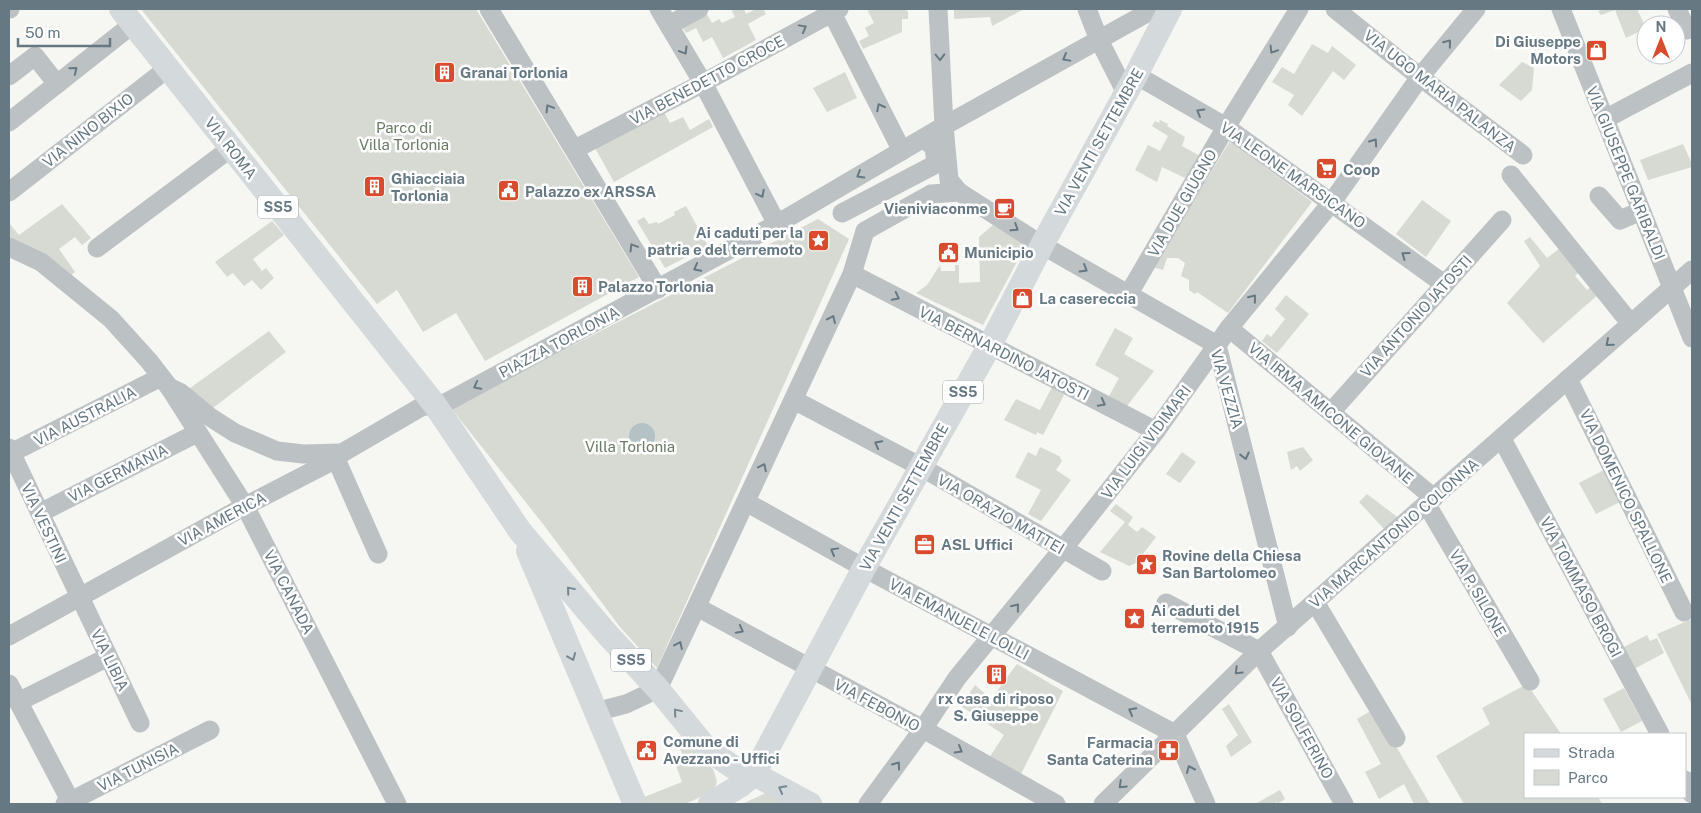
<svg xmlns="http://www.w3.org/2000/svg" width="1701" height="813" font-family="'Public Sans',sans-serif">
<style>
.green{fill:#d6dad2}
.water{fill:#b4c2c5}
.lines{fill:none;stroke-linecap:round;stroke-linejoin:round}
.minor{stroke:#bcc1c4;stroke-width:19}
.major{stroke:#d4d9dc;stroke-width:24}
.oneway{stroke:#667882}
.oneway2{stroke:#768790}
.labels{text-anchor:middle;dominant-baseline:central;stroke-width:5;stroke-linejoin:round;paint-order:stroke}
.shield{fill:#fff;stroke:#94a0a8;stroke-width:1}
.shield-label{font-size:14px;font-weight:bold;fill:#667882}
.poi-label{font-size:15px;font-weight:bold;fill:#667882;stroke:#fff;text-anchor:start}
.street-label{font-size:15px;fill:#667882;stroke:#fff}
.park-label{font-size:15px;fill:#6a7a65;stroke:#fff}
</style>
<rect width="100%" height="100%" fill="#f6f6f2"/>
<g class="green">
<path d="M141,9H476L639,277L485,361L456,313L423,332L397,290L377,304Z"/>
<path d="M731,9H744L746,14L756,9H763L766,14L748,24L756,40L723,58L712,37L703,42L696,28L686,33L680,24L705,11L712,23L719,19L722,23L735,17Z"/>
<path d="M867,9H906L908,12V19H902V32L863,49L859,41L869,36L865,28L874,23Z"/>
<path d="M954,9H1024L992,26L990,17L954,19Z"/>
<path d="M1604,9H1637L1646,28L1626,38L1615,10L1601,15L1598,11Z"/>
<path d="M1312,44L1328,53L1332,46L1356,65L1344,80L1333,71L1302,116L1288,105L1294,95L1272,82L1282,67L1294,74Z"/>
<path d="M1522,62L1534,68L1532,90L1521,101L1499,85Z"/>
<path d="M845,72L857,98L827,112L813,88Z"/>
<path d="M664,112L670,123L683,117L690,130L709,119L713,127L614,182L595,148Z"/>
<path d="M1160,120L1168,124L1167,126L1185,137L1182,146L1200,156L1185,178L1162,167L1157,182L1135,170L1148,145L1160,151L1168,136L1152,126L1155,121L1159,123Z"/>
<path d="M1230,141L1312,202L1228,313L1197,292L1195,294L1189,290V280L1181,276L1185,263L1178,258H1167L1163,270L1153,267Z"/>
<path d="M1683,144L1692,164V167L1648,180L1640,160Z"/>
<path d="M1422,200L1451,221L1426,257L1396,234Z"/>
<path d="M62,204L91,238L82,245L75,237L59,249L75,272L70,276L9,240V223L19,235Z"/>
<path d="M686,206L708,246L665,268L637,221L644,217L649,224L657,222L658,224L675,215L674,212Z"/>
<path d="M818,219L849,239L657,668L620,627L543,524L451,408Z"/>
<path d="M272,221L284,235L253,259L262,271L266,268L274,278L261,290L252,280L244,286L233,273L227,277L215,262Z"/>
<path d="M993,225L1026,245L983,325L916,293L927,285L940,265L941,271H955V265H959V283L980,282L979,237Z"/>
<path d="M1530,237L1547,258L1563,246L1582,270L1575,276L1587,290L1594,284L1600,293L1543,343L1507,303L1540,266L1524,241Z"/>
<path d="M1286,295L1309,314L1277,353L1262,341L1267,334L1271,337L1285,319L1275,309Z"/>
<path d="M1115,328L1133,338L1124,354L1154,371L1127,406L1109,396L1119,378L1095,365Z"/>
<path d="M269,331L286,352L209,411L186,391Z"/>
<path d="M1052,387L1064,395L1043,435L1037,432L1036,435L1004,420L1016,399L1040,410Z"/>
<path d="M1040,447L1059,456L1062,461L1056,470L1071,480L1041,521L1028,514L1041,490L1015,477L1028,452L1036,456Z"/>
<path d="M1303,447L1313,460L1300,471L1297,466L1291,470L1287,452Z"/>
<path d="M1182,452L1196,462L1180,483L1166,474Z"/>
<path d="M1606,469L1622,501L1596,514L1579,483Z"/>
<path d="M1367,494L1400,519L1386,531L1359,502Z"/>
<path d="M1116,504L1133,517L1128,525L1137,532L1142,527L1156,537L1136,563L1129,566L1100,552L1125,522L1110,511Z"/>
<path d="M1692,619V705L1657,634Z"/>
<path d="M1647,635L1650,641L1657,638L1664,653L1634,669L1624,647Z"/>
<path d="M1017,664L1063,691L1021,774L989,758L1004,735L961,706L975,685L991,699Z"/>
<path d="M1527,684L1561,734H1525V797H1598L1602,804H1464L1436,756L1490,724L1482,708Z"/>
<path d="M1624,688L1642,721L1621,732L1603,699Z"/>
<path d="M1229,704L1252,742L1231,757L1226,746L1238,735L1222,709Z"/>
<path d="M1374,709L1430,804H1414L1404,784L1379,799L1365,772L1381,764L1357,719Z"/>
<path d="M684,739L713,769L717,781L714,791L685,804H645L642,798L682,782L674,760L683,755L677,743Z"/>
<path d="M1280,790L1285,799L1277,804V802L1272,804H1258L1257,803Z"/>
<path d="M766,793L786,804H742Z"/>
</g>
<circle class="water" cx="642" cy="436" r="13"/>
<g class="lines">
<g class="minor">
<path d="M9,9H10"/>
<path d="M489,9L658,289"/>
<path d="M659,9L703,83L777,224"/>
<path d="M830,9L902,151"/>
<path d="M938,9L944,126L949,180L959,192L1042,245L1217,345L1288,627"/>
<path d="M1087,9L1099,40L1126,93"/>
<path d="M1335,9L1420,77L1523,155"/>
<path d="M1561,9L1692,338"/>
<path d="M1677,9L1687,30"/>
<path d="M669,25L699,9"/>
<path d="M1136,75L1226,127L1444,284"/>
<path d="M9,76L35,56L57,84"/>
<path d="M1605,119L1692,73"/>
<path d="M9,122L133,24"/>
<path d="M575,149L703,83L839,9"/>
<path d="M1511,175L1631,324"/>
<path d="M9,192L168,68"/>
<path d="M1599,196L1620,220L1641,211"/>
<path d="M842,213L936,164L934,147L929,143"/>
<path d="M865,231L931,194L959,192"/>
<path d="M9,247L41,262L111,319L149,361L169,387L181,393L210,417L235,433L277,451L303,454L342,453"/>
<path d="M97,248L231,148"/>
<path d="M852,274L1156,431"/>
<path d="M1128,295L1226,127L1299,9"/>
<path d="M1229,328L1434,498"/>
<path d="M1568,379L1684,612"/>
<path d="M169,387L245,506L397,804"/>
<path d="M794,400L921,467L1102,571"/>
<path d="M1331,412L1502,220"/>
<path d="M1502,439L1660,734"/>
<path d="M9,448L140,723"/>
<path d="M9,454L161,377"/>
<path d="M336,459L378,554"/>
<path d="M746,502L864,568L1175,734L1206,804"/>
<path d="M1427,505L1530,681"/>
<path d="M40,513L197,433"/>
<path d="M1315,602L1396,738"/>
<path d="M1166,603L1259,651L1344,804"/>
<path d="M697,607L923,729L1056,804"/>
<path d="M9,636L245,506L336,459L342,453L421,407L445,403L777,224L944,126L1154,9"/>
<path d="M9,684L72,804"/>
<path d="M18,702L108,657"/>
<path d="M595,712L626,704L658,689L852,274L865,231"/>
<path d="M1685,780L1692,794"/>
<path d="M65,804L210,730"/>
<path d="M868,804L923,729L957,678L1070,540L1156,431L1229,328L1332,202L1420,77L1476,9"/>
<path d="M1103,804L1259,651L1692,270"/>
</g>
<g class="major">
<path d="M121,9L435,405L520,531L607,634L658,689L707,749L733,767L754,774L810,804"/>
<path d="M528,551L635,804"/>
<path d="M710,804L741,785L754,774L864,568L990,345L1042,245L1136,75L1170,9"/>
</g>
</g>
<defs><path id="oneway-chevron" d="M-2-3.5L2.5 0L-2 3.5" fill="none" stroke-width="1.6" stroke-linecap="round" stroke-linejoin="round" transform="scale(1.25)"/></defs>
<g class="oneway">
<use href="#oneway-chevron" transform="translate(803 28) rotate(-29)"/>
<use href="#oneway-chevron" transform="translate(1448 43) rotate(-51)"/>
<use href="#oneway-chevron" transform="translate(1273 50) rotate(122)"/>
<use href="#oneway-chevron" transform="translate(684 51) rotate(59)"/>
<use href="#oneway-chevron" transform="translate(940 57) rotate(88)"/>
<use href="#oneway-chevron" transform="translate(1066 58) rotate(151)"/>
<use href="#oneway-chevron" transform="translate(74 70) rotate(-39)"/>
<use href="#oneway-chevron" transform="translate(880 107) rotate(-117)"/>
<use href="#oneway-chevron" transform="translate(549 108) rotate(-121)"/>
<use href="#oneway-chevron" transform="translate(1200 112) rotate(-150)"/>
<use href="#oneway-chevron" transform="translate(1374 142) rotate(-55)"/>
<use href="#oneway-chevron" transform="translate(860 175) rotate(150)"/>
<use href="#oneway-chevron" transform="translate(761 194) rotate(62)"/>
<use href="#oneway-chevron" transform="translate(1015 228) rotate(33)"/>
<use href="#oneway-chevron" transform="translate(633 247) rotate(-121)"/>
<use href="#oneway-chevron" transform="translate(1405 255) rotate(-144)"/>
<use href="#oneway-chevron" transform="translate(697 268) rotate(152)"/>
<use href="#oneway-chevron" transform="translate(1084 269) rotate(30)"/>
<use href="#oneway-chevron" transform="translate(896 297) rotate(27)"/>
<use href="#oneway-chevron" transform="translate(1253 298) rotate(-51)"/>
<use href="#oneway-chevron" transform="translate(832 319) rotate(-65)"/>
<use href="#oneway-chevron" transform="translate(1609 343) rotate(139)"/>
<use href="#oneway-chevron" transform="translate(477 386) rotate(152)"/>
<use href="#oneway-chevron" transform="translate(1102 403) rotate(27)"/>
<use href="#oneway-chevron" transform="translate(878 444) rotate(-152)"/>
<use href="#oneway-chevron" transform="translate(1245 456) rotate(76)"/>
<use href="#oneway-chevron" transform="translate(763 467) rotate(-64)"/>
<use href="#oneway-chevron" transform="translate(834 551) rotate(-151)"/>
<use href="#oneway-chevron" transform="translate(1016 607) rotate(-51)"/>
<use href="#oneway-chevron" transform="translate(740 630) rotate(28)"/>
<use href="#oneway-chevron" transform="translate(679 645) rotate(-65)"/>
<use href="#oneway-chevron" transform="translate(1238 671) rotate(136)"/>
<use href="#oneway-chevron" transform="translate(1132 711) rotate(-152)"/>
<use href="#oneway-chevron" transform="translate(959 750) rotate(30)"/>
<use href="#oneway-chevron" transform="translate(897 765) rotate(-54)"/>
<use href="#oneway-chevron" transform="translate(1190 769) rotate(-114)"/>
<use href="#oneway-chevron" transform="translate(1122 785) rotate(136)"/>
</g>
<g class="oneway2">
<use href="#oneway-chevron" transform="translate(570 590) rotate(-130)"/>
<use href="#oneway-chevron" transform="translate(572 657) rotate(67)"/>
<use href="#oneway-chevron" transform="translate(677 712) rotate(-130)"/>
<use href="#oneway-chevron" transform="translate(782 789) rotate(-152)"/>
</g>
<defs>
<symbol id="shop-square" viewBox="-11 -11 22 22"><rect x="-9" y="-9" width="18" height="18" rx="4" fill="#da4a2e" stroke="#fff"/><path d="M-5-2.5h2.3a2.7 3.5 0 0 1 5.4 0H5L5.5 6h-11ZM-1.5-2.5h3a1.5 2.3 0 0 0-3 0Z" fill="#fff"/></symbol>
<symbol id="building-square" viewBox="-11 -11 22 22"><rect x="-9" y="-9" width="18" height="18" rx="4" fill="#da4a2e" stroke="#fff"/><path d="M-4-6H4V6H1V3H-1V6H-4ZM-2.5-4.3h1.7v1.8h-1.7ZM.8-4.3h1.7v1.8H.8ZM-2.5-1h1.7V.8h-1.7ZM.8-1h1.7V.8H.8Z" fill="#fff"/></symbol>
<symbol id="supermarket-square" viewBox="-11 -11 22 22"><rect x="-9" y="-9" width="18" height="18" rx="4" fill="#da4a2e" stroke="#fff"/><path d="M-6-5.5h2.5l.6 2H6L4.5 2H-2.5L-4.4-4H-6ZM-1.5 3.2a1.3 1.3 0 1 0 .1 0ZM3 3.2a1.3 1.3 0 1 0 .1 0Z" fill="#fff"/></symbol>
<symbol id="civic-square" viewBox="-11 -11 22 22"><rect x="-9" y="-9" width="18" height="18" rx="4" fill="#da4a2e" stroke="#fff"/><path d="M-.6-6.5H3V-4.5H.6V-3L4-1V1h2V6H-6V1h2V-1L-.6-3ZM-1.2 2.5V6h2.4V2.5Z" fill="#fff"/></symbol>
<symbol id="cafe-square" viewBox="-11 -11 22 22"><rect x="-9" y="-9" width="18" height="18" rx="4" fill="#da4a2e" stroke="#fff"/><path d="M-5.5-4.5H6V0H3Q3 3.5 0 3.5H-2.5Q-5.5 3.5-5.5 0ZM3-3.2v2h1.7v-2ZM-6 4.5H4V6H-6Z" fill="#fff"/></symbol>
<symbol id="sight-square" viewBox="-11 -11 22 22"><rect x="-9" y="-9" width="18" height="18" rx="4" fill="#da4a2e" stroke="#fff"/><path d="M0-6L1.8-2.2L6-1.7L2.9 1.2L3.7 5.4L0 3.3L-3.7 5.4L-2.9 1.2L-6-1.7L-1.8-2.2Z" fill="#fff"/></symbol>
<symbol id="office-square" viewBox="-11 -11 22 22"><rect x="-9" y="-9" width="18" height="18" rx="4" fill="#da4a2e" stroke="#fff"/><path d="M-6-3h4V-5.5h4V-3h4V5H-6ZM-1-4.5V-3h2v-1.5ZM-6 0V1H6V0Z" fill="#fff"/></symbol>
<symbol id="pharmacy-square" viewBox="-11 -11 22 22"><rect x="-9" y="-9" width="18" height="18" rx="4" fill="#da4a2e" stroke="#fff"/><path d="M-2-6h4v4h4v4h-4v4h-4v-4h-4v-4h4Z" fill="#fff"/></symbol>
</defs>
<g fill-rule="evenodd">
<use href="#shop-square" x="1584" y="38" width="25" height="25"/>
<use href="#building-square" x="432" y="60" width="25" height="25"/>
<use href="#supermarket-square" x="1314" y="156" width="25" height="25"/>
<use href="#building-square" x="362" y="174" width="25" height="25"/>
<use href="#civic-square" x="496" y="178" width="25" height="25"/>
<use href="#cafe-square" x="992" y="196" width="25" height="25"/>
<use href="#sight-square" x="806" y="228" width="25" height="25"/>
<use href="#civic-square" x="936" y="240" width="25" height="25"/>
<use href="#building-square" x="570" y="274" width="25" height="25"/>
<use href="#shop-square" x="1010" y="286" width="25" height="25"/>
<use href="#office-square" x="912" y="532" width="25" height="25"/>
<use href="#sight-square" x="1134" y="552" width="25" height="25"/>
<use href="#sight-square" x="1122" y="606" width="25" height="25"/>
<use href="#building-square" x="984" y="662" width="25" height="25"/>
<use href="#civic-square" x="634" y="738" width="25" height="25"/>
<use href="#pharmacy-square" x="1156" y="738" width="25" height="25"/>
</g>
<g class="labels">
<g class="shield">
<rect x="258" y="195.5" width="40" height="23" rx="4"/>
<rect x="943" y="380.5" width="40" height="23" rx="4"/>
<rect x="611" y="648.5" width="40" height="23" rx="4"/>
</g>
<g class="shield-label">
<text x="278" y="207">SS5</text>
<text x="963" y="392">SS5</text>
<text x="631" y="660">SS5</text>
</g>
<g class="poi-label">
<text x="1581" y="41" text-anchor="end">Di Giuseppe<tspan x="1581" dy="17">Motors</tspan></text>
<text x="460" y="72">Granai Torlonia</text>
<text x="1343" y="169">Coop</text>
<text x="391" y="178">Ghiacciaia<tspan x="391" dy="17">Torlonia</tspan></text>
<text x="525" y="191">Palazzo ex ARSSA</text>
<text x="988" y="208" text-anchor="end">Vieniviaconme</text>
<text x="803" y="232" text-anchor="end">Ai caduti per la<tspan x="803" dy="17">patria e del terremoto</tspan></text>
<text x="964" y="252">Municipio</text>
<text x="598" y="286">Palazzo Torlonia</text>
<text x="1039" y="298">La casereccia</text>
<text x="941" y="544">ASL Uffici</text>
<text x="1162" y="555">Rovine della Chiesa<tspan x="1162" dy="17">San Bartolomeo</tspan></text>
<text x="1151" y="610">Ai caduti del<tspan x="1151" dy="17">terremoto 1915</tspan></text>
<text x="996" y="698" text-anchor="middle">rx casa di riposo<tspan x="996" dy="17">S. Giuseppe</tspan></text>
<text x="663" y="741">Comune di<tspan x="663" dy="17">Avezzano - Uffici</tspan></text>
<text x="1153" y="742" text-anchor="end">Farmacia<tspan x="1153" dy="17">Santa Caterina</tspan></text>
</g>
<g class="street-label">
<text transform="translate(707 80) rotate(-28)">VIA BENEDETTO CROCE</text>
<text transform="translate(1440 91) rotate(38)">VIA UGO MARIA PALANZA</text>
<text transform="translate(88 130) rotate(-38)">VIA NINO BIXIO</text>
<text transform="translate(1099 142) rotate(-61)">VIA VENTI SETTEMBRE</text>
<text transform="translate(231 148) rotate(52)">VIA ROMA</text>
<text transform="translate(1626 173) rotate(68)">VIA GIUSEPPE GARIBALDI</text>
<text transform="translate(1293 175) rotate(35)">VIA LEONE MARSICANO</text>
<text transform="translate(1182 203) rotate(-60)">VIA DUE GIUGNO</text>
<text transform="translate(1416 316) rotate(-48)">VIA ANTONIO JATOSTI</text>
<text transform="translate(559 342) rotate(-28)">PIAZZA TORLONIA</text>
<text transform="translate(1004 353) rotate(27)">VIA BERNARDINO JATOSTI</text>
<text transform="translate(1227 389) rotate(74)">VIA VEZZIA</text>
<text transform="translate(1331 413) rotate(40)">VIA IRMA AMICONE GIOVANE</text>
<text transform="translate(85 416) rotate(-27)">VIA AUSTRALIA</text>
<text transform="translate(1146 442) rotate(-53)">VIA LUIGI VIDIMARI</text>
<text transform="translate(118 473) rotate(-27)">VIA GERMANIA</text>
<text transform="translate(1626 496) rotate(64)">VIA DOMENICO SPALLONE</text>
<text transform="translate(904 497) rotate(-61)">VIA VENTI SETTEMBRE</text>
<text transform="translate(1001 514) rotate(30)">VIA ORAZIO MATTEI</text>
<text transform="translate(222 519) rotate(-28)">VIA AMERICA</text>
<text transform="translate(44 523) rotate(65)">VIA VESTINI</text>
<text transform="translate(1394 533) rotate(-41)">VIA MARCANTONIO COLONNA</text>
<text transform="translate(1581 587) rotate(62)">VIA TOMMASO BROGI</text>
<text transform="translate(289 592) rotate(63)">VIA CANADA</text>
<text transform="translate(1478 593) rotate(60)">VIA P. SILONE</text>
<text transform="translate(959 619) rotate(28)">VIA EMANUELE LOLLI</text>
<text transform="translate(110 660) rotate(64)">VIA LIBIA</text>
<text transform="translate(877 705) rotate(28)">VIA FEBONIO</text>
<text transform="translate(1302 728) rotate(61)">VIA SOLFERINO</text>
<text transform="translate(138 767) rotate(-27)">VIA TUNISIA</text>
</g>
<g class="park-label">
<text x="404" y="127">Parco di<tspan x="404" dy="17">Villa Torlonia</tspan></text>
<text x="630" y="446">Villa Torlonia</text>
</g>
</g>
<rect width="1701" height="813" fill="none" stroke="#667882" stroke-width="20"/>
<rect x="1524" y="733" width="162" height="65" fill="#ffffff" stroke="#c2c9cd"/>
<rect x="1534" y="749" width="25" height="8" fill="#d4d9dc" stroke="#c2c9cd"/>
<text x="1568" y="758" font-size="15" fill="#667882">Strada</text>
<rect x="1534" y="770" width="25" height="15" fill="#d6dad2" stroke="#c2c9cd"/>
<text x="1568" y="783" font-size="15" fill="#667882">Parco</text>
<g transform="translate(1661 40)"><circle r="24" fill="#ffffff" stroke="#c2c9cd"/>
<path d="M0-4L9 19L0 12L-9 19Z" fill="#da4a2e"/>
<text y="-8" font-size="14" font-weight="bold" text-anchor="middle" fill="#667882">N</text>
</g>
<path d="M18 38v8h92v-8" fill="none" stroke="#667882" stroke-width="2.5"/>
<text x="25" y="38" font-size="15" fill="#667882" stroke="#ffffff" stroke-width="4" paint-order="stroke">50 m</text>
</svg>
